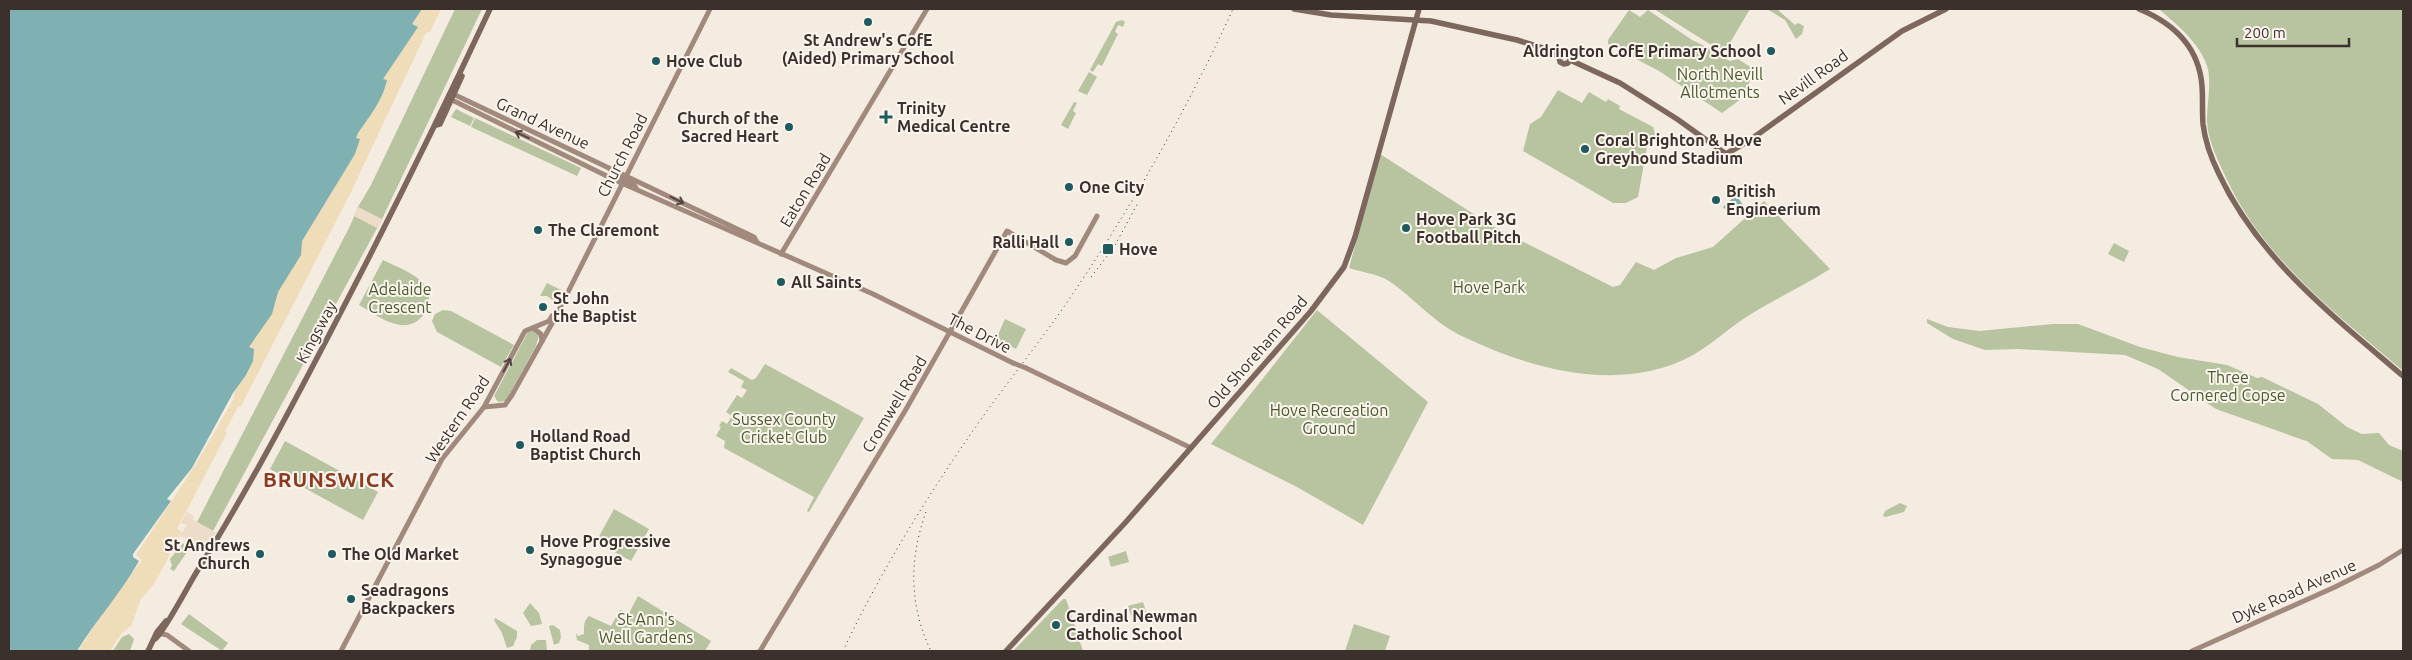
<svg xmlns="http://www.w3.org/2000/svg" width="2412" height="660" font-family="Ubuntu,sans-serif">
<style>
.green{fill:#b8c4a0}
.sand{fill:#efdcb8}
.plaza{fill:#ecdcc8}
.water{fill:#7fb0b2}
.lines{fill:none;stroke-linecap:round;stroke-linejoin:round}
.secondary{stroke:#a18a7d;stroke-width:5}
.primary{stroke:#7d675c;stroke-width:5.5}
.rail{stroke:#3b302b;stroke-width:1;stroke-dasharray:1 4;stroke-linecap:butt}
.secondary-bridge{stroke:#a18a7d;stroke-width:5}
.oneway{stroke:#544640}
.poi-dot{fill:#1f5a5e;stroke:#fbf5ee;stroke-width:2}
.labels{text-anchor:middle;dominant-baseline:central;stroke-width:4;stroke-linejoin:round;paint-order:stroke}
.poi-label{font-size:16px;font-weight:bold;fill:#3b302b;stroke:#fbf5ee;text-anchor:start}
.park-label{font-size:16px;fill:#4a5a2e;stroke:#fbf5ee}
.street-label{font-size:16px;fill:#3b302b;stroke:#fbf5ee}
.district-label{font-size:21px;font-weight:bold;letter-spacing:1px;fill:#8c3b22;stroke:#fbf5ee}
</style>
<rect width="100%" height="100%" fill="#f4ebe1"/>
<g class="green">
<path d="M455,9H482L382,219L213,531L197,522L350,226L358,207L371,185Z"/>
<path d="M1654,9H1750L1724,53Z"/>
<path d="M1767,9H1777L1795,25L1798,23L1804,26L1802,34L1796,39L1785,20Z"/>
<path d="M2159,9H2403V371C2338,315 2265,260 2227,180C2219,162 2207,140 2207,119C2207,103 2212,82 2207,66C2199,42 2177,25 2159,9Z"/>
<path d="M1629,10L1640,17L1648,10L1692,40L1715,51L1717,55L1730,61L1738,59L1752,68L1756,67L1757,70L1745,90V96L1722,113L1659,71L1608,44V40Z"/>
<path d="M1122,20L1125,22L1123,27L1118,25L1115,32L1118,34L1102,66L1098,64L1093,72L1090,70L1116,22Z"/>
<path d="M1089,72L1097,77L1087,95L1078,91Z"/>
<path d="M1558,90L1582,103L1589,92L1606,102L1608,99L1620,106L1619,109L1653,127L1656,137L1647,147L1638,197L1626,203H1613L1523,151L1530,124L1541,117Z"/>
<path d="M1074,102L1077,103L1073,111L1076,113L1068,129L1061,125Z"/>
<path d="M456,109L474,118L470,126L451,117Z"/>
<path d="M475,118L581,168L577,176L471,127Z"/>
<path d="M1380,154L1494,227L1613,287L1620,285L1636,262L1654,270L1676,258L1713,247L1764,201L1830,269C1805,285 1777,298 1751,314C1731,326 1714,343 1693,355C1622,394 1532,370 1464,337C1435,324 1414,298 1389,281C1378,274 1361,272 1349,268Z"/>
<path d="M2114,243L2129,251L2124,262L2108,254Z"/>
<path d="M383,260C395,266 414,273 423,283C438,300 423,328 400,325C386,323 371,312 359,305Z"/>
<path d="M547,283L561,290L555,302L547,296H540Z"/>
<path d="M443,310L451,311L514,345L501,367L437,332L432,321L435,314Z"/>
<path d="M1317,310L1428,402L1363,525L1297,487L1211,444Z"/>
<path d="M1005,319L1026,329L1016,349L996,339Z"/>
<path d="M1927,319L1948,327L1979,331L2053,324H2078L2140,347L2178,357L2227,365L2257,378L2262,377L2318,404L2347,427L2362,434L2379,433L2389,445L2403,451V482L2358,460L2332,459L2304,439L2306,441L2216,409L2158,369L2125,355L2018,349L1985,350L1953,339L1927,323Z"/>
<path d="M532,330L539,335L536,346L506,401L498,402L494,396L528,332Z"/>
<path d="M765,364L864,418L809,512L807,511L814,497L724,448L725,441L716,436L721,427L719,426L722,421L727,424L732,416L726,412L737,395L742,398L747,390L741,387L744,381L728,372L731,368L752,380L756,378Z"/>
<path d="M285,441L378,492L363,520L270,469Z"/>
<path d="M1900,503L1907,506L1904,512L1885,517L1883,516L1885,511Z"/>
<path d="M614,509L649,529L631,561L596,542Z"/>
<path d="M183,543L189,549L174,571L170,569L172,565L170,559Z"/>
<path d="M1126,551L1129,562L1111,567L1108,557Z"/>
<path d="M638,596L711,641L705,651H589V645L577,640L576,633L578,636L584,634C584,628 583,621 589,616L611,626L620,610L629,613Z"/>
<path d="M1063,599H1066L1083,651H1013Z"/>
<path d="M1143,602L1147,615L1132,619L1128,606Z"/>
<path d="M530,603L539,613L542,624L531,626L523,613Z"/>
<path d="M189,614L228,643L222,651L181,624Z"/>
<path d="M495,618L517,631V637L513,646L507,648L502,633L494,620Z"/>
<path d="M1354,624L1390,636L1385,651H1345Z"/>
<path d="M553,625L560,630L561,637L559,643L554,645L549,626Z"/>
<path d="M129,634L134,639L130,651H113L122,637Z"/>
<path d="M537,640H546L547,651H530L531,645Z"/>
</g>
<path class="sand" d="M406,9H441L430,32L426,33L350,194L241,406L238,407L225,431L227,433L177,529L182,532L154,584L141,599L131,626L121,634L110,651H78L101,615L142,560L136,555L196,464L233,400L239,371L241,344Z"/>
<g class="plaza">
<path d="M358,207L382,219L377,228L354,216Z"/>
<path d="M187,512L194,516L193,520L216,533L203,552L193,544L192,540L180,536L187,525L181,523Z"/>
</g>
<g class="water">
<path d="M9,9H422L412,24L418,27L383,79L387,80C383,100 369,117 358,133L356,138L360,139L355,154L302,241L301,255L278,292L272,314L249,347L254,349L253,361L246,375L233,393L192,468L167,499L171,501L133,554V557L139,561C121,593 96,620 77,651H9Z"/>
<path d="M1736,195L1743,205L1732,216L1723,207Z"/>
</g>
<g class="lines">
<g class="secondary">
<path d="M451,93L754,237L757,242"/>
<path d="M448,98L617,181L873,294L1013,363"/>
<path d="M610,169L613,173L634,185L636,188"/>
<path d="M781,254L927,9"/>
<path d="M533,328L541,334L542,341"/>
<path d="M1026,368L1191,448"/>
<path d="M484,407L505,405L512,395L555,318L710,9"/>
<path d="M162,634L167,635L189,651"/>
<path d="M341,651L442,459L484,407L525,331L549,321L552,316"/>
<path d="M760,651L905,411L1007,231L1056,260L1066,263L1075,256L1097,216"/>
<path d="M2192,651L2335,587L2379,565L2403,550"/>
</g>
<g class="primary">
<path d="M1294,9L1331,15L1431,21L1517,40L1546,49L1559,57L1560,62L1564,64L1568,63L1570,60"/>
<path d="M2139,9C2173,23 2199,47 2202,86C2203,99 2202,111 2203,124C2205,141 2211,158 2219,174C2259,259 2333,316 2403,376"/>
<path d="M1559,57L1562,54H1568L1570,60L1620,83L1677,119L1726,154L1750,140L1902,31L1946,9"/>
<path d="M436,125L440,124L462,76"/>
<path d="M155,639C163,634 188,586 196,573C245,495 288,414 330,333C386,226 439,118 490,9"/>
<path d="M148,651L157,632L166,621"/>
<path d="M1006,651L1125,523L1311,311L1344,267L1355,237L1419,9"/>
</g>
<g class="rail">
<path d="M1091,277L1114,247L1139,201"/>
<path d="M926,512C909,559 909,606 931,651"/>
<path d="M843,651C883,566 934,485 989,408C1012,377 1036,346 1059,314C1126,217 1184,116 1233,9"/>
</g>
<path class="secondary-bridge" d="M1013,363L1026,368"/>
</g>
<defs><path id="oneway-shaft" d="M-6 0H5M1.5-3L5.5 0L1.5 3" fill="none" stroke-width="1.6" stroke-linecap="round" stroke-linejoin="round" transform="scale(1.25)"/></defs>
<g class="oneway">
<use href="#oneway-shaft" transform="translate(522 135) rotate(-155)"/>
<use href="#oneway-shaft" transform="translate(677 200) rotate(26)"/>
<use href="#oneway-shaft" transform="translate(507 365) rotate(-62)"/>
</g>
<g class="poi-dot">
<circle cx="868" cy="22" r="5"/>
<circle cx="1771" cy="51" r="5"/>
<circle cx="656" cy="61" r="5"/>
<path d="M883.5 109.5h5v5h5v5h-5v5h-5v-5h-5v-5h5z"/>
<circle cx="789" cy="127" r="5"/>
<circle cx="1585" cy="149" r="5"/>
<circle cx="1069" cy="187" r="5"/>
<circle cx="1716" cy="200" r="5"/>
<circle cx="1406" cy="228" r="5"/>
<circle cx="538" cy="230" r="5"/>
<circle cx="1069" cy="242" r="5"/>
<rect x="1102" y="243" width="12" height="12" rx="2.5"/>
<circle cx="781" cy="282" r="5"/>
<circle cx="543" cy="307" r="5"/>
<circle cx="520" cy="445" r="5"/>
<circle cx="530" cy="550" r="5"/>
<circle cx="260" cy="554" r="5"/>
<circle cx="332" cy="554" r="5"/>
<circle cx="351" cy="599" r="5"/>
<circle cx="1056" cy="625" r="5"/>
</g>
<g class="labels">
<g class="poi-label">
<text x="868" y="40" text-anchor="middle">St Andrew's CofE<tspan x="868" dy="18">(Aided) Primary School</tspan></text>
<text x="1761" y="51" text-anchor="end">Aldrington CofE Primary School</text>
<text x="666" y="61">Hove Club</text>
<text x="897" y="108">Trinity<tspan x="897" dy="18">Medical Centre</tspan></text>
<text x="779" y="118" text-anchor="end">Church of the<tspan x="779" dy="18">Sacred Heart</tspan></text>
<text x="1595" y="140">Coral Brighton &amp; Hove<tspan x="1595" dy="18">Greyhound Stadium</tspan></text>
<text x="1079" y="187">One City</text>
<text x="1726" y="191">British<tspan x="1726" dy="18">Engineerium</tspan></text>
<text x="1416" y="219">Hove Park 3G<tspan x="1416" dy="18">Football Pitch</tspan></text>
<text x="548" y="230">The Claremont</text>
<text x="1059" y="242" text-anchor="end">Ralli Hall</text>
<text x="1119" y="249">Hove</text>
<text x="791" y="282">All Saints</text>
<text x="553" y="298">St John<tspan x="553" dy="18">the Baptist</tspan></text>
<text x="530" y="436">Holland Road<tspan x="530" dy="18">Baptist Church</tspan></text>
<text x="540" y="541">Hove Progressive<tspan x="540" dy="18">Synagogue</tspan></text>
<text x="250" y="545" text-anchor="end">St Andrews<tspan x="250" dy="18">Church</tspan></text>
<text x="342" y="554">The Old Market</text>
<text x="361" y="590">Seadragons<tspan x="361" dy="18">Backpackers</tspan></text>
<text x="1066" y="616">Cardinal Newman<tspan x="1066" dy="18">Catholic School</tspan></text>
</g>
<g class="park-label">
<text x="1720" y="74">North Nevill<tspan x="1720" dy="18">Allotments</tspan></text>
<text x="1489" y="287">Hove Park</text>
<text x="400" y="289">Adelaide<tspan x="400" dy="18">Crescent</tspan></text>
<text x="2228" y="377">Three<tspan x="2228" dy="18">Cornered Copse</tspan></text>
<text x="1329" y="410">Hove Recreation<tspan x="1329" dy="18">Ground</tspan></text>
<text x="784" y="419">Sussex County<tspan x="784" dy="18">Cricket Club</tspan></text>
<text x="646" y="619">St Ann's<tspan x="646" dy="18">Well Gardens</tspan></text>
</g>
<g class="street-label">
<text transform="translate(1813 77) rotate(-36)">Nevill Road</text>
<text transform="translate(543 123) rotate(25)">Grand Avenue</text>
<text transform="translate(622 155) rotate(-63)">Church Road</text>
<text transform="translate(805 190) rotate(-59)">Eaton Road</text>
<text transform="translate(316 332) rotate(-62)">Kingsway</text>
<text transform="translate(980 333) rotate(27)">The Drive</text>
<text transform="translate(1257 352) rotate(-49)">Old Shoreham Road</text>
<text transform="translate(894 404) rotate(-59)">Cromwell Road</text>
<text transform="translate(457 419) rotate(-56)">Western Road</text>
<text transform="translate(2294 591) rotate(-24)">Dyke Road Avenue</text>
</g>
<g class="district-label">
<text x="329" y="479">BRUNSWICK</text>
</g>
</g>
<rect width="2412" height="660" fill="none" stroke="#3b302b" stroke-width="20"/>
<path d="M2237 38v8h112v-8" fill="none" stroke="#3b302b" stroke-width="2.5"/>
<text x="2244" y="38" font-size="15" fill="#3b302b" stroke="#fbf5ee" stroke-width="4" paint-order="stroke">200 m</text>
</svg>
